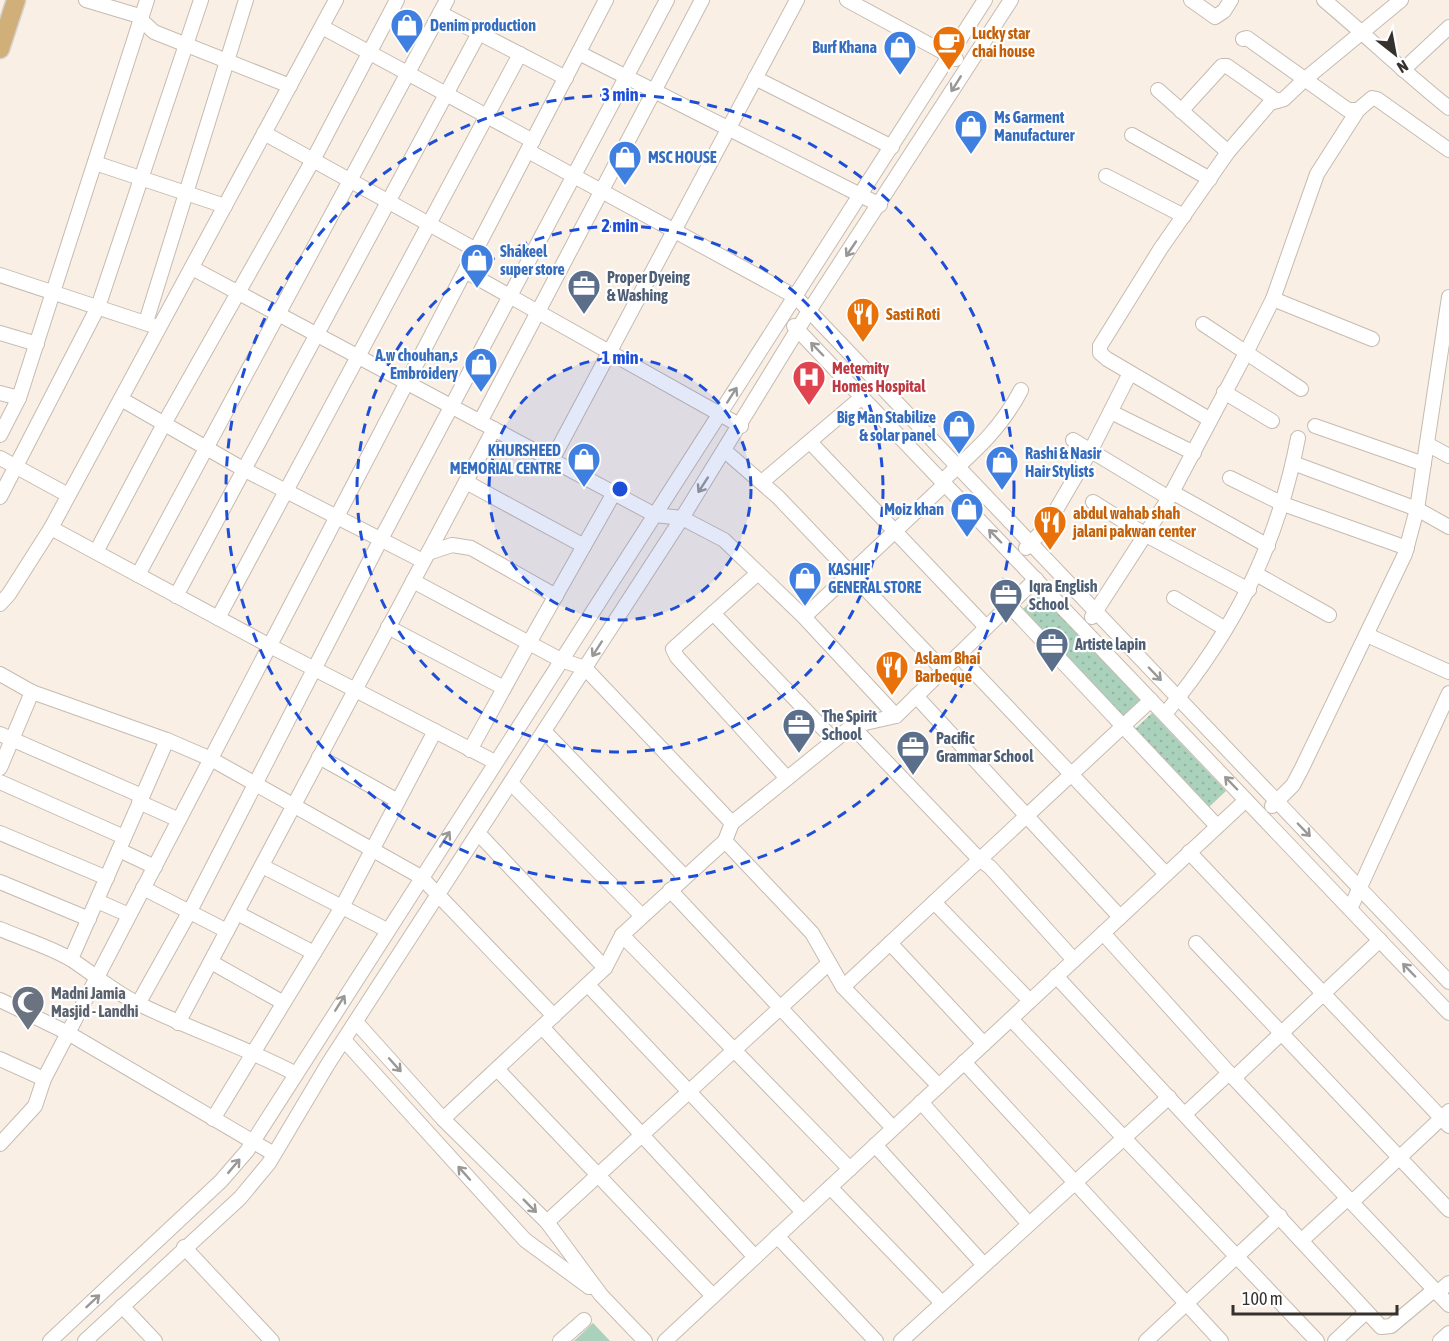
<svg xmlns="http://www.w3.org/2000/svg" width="1449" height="1341" font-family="'Asap Condensed',sans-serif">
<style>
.grass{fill:url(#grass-dots)}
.green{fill:#aad1bc}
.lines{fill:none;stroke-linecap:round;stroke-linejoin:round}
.minor-casing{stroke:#c5bbb1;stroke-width:16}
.major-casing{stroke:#d3d2d1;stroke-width:21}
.minor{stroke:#fff;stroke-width:14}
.major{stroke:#d0b078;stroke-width:18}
.oneway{stroke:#9a9896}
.ring{fill:none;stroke:#1d4ed8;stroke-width:3;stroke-dasharray:10 8}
.labels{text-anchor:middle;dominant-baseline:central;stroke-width:4.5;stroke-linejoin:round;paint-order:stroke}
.shop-label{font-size:16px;font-weight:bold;fill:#366cbe;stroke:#fff;text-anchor:start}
.food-label{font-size:16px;font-weight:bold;fill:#c56008;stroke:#fff;text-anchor:start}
.service-label{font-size:16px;font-weight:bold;fill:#4e5e75;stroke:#fff;text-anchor:start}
.health-label{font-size:16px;font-weight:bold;fill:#be3a42;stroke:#fff;text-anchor:start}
.worship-label{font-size:16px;font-weight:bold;fill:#5b616d;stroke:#fff;text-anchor:start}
.centre{fill:#1d4ed8;stroke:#fff;stroke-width:3}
.ring-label{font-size:18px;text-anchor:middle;font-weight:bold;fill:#1d4ed8;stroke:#fff;stroke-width:4.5;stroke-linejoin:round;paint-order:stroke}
</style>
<defs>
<pattern id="grass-dots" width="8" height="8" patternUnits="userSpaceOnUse" patternTransform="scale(1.5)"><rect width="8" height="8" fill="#aad1bc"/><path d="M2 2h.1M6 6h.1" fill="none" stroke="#93b4a2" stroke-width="1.8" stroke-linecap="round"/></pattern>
</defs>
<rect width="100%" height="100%" fill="#faefe4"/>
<g class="grass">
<path d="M1039,593L1141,700L1123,717L1021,611Z"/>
<path d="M1152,713L1226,791L1208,808L1134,730Z"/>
</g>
<path class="green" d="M593,1323L610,1341H574Z"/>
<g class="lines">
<defs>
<g id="minor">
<path d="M86,0L136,15L154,32L290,86"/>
<path d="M847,0L956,59"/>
<path d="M1191,0L1215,17L1224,11L1231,0"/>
<path d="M1324,0C1367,36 1406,74 1449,108"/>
<path d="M440,13L566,78"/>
<path d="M322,27L533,141"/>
<path d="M1243,39L1247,38L1348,110H1358L1372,98L1377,99L1449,150"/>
<path d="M579,53L880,205"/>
<path d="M1403,70L1449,27"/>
<path d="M755,78L892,147"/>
<path d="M1158,90L1228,152"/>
<path d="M1181,111L1222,66H1227L1277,101"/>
<path d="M264,133L476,250"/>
<path d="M1132,135L1210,179"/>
<path d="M528,151L796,297L1449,982"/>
<path d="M95,163L225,206"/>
<path d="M1106,176L1184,216"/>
<path d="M192,268L655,515L682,518L724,540L804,617L896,716"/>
<path d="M465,271L741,426"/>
<path d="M0,275L154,326"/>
<path d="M1273,299L1372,339"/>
<path d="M146,322L246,0"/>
<path d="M1203,324L1301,389"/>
<path d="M794,326L1449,1013"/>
<path d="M0,333L37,344"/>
<path d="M1224,392L1272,421"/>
<path d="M0,393L19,398"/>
<path d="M121,399L243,469L423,561"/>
<path d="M1111,412L1194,453"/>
<path d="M1209,419L1107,359L1100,353V346L1161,248L1228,152L1270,103L1284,99L1304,80L1401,0"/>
<path d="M480,422L702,0"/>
<path d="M1315,426L1424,464"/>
<path d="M0,435L19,398L147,0"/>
<path d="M1073,440L1169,498"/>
<path d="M810,442L986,627"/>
<path d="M1427,444L1449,456"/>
<path d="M725,451L778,497L943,670"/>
<path d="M0,458L68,495"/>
<path d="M552,460L797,0"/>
<path d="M1293,463L1417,509L1449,527"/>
<path d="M1230,478L1283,504L1407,548"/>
<path d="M942,481C974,452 1001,429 1021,390"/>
<path d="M466,482L584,546"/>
<path d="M762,482L862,397"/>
<path d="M1172,492L1268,546"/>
<path d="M614,493L529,643L561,660L585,668L732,823L725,841L812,933L843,987L939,1086"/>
<path d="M0,497L98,307L201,0"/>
<path d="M1093,502L1146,535L1249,590"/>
<path d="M51,528L270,646L495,762"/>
<path d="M1026,548L1046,527L1091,450L1130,373"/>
<path d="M96,552L165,422L313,160L397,0"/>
<path d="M428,553L452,545L471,548L556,596"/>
<path d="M758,573L673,649L677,657L786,777"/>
<path d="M1256,574L1329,615"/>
<path d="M138,575L447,0"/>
<path d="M413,581L529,643L470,750"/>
<path d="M176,596L479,33"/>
<path d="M1174,598L1224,628"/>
<path d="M0,604L9,594L51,528L336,0"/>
<path d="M1009,605L1217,826"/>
<path d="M713,613L834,740"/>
<path d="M804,617L945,484"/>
<path d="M1092,617L1169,498L1246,353L1273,299L1317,174L1358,110"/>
<path d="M218,618L520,54"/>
<path d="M388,627L504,688"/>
<path d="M1367,635L1449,672"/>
<path d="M958,655L1166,874"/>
<path d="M0,674L32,692L167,740L211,759L421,877L554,1016"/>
<path d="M916,696L1120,917"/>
<path d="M1165,714C1235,629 1277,547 1298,438"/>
<path d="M852,726L980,860L990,867L1074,960"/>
<path d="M544,731L685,877"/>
<path d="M0,734L142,796"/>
<path d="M319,757L398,801"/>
<path d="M0,768L32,692"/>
<path d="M0,782L124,837"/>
<path d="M511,783L642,916"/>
<path d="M139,802L179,820"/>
<path d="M1272,806L1293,785L1302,768L1405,554L1417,509L1449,297"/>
<path d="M732,823L852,726L896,716L1036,579"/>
<path d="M0,833L107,878"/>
<path d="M478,833L605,968"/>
<path d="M119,850L155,867"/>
<path d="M1189,852L1449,1126"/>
<path d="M262,866L387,930"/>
<path d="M0,882L89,919"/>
<path d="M143,888L227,931"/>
<path d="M670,890L893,1128"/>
<path d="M97,901L129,915"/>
<path d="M934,902L1030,1001"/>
<path d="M1350,909L1449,693"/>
<path d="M237,913L314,953"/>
<path d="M0,929C23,939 51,947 72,960C95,975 115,993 141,1005C192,1030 245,1047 296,1074"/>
<path d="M1103,933L1229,1073L1449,1305"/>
<path d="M622,935L850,1169"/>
<path d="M890,943L984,1044"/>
<path d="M1196,943L1449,1210"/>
<path d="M71,959L167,740"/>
<path d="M211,962L282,1002"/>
<path d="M1056,976L1381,1327L1391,1326L1434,1290"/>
<path d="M588,985L803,1212"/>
<path d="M843,987L1151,700"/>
<path d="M0,1000L68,1033L274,1154"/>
<path d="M138,1004L190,911L381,539L667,0"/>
<path d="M1011,1019L1317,1341"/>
<path d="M356,1022L443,1119L547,1222L601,1295L645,1341"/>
<path d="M178,1023L494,429"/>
<path d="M542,1027L755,1257"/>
<path d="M344,1040L525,1240L589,1287"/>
<path d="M0,1059L44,1079"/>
<path d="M964,1062L1221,1341"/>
<path d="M497,1069L713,1296"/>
<path d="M1234,1078L1380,940"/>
<path d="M921,1102L1029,1224"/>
<path d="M1185,1114L1229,1073"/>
<path d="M213,1119L342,907L435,731"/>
<path d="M443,1119L605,968L622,935L725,841"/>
<path d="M0,1144L35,1106L44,1079L68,1033L606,0"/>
<path d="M875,1145L984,1265"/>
<path d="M830,1187L942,1303"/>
<path d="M1352,1202L1449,1111"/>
<path d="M547,1222L829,963"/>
<path d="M777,1236L876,1341"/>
<path d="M1302,1240L1348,1198"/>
<path d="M184,1247L272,1341"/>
<path d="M1437,1293L1449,1283"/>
<path d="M122,1306L155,1341"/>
<path d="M50,1341L221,1181L247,1151L985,0"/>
<path d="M85,1341L240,1198L269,1163L328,1064L682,518L809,311L1011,0"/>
<path d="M560,1341L584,1320"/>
<path d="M665,1341L1246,800"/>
<path d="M901,1341L1169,1097"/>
<path d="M1146,1341L1280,1216"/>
<path d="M1335,1341L1366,1312"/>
<path d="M1440,1341L1449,1333"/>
</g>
<path id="major" d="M0,49L16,0"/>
</defs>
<use href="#minor" class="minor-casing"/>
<use href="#major" class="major-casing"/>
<use href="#minor" class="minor"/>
<use href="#major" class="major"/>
</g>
<defs><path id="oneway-shaft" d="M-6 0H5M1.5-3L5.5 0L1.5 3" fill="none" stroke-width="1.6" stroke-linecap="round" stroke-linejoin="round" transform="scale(1.5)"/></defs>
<g class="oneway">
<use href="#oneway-shaft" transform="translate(956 84) rotate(122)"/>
<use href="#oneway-shaft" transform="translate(851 249) rotate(124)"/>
<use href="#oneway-shaft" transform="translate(817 349) rotate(-134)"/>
<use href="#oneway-shaft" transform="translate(732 395) rotate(-57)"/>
<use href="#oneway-shaft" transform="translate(703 485) rotate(123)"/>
<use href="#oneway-shaft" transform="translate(995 536) rotate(-134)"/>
<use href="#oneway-shaft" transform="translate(597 649) rotate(123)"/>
<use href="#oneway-shaft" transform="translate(1155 674) rotate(46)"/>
<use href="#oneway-shaft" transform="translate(1231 783) rotate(-134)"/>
<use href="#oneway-shaft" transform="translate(1304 830) rotate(46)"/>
<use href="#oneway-shaft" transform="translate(445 839) rotate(-57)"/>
<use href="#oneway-shaft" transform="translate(1409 970) rotate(-134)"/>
<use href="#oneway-shaft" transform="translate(340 1003) rotate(-58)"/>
<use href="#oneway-shaft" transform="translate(395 1065) rotate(48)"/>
<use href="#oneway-shaft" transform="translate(234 1166) rotate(-50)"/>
<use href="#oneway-shaft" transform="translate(464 1173) rotate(-132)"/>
<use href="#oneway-shaft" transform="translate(530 1206) rotate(45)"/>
<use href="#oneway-shaft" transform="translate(93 1301) rotate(-43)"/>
</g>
<circle cx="620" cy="489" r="131" fill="#1d4ed8" fill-opacity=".12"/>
<g class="ring">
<circle cx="620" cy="489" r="131"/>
<circle cx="620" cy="489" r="263"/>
<circle cx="620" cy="489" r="394"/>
</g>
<defs>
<symbol id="shop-pin" viewBox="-11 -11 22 30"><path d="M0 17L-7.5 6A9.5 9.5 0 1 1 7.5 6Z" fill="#3f7fe0" stroke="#fff"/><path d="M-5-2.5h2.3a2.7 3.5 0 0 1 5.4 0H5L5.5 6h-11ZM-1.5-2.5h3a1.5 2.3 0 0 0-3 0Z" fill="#fff"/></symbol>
<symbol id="cafe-pin" viewBox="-11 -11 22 30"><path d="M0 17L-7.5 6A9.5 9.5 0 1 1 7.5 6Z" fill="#e8710a" stroke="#fff"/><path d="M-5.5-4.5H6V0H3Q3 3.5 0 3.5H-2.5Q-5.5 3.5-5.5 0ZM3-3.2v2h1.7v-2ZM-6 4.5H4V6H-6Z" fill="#fff"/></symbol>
<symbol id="office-pin" viewBox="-11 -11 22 30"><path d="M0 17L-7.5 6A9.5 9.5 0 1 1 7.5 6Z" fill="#5c6f8a" stroke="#fff"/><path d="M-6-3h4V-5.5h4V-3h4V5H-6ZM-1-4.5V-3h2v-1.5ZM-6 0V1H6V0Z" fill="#fff"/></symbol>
<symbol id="restaurant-pin" viewBox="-11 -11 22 30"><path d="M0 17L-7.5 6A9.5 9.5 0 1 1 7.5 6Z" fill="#e8710a" stroke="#fff"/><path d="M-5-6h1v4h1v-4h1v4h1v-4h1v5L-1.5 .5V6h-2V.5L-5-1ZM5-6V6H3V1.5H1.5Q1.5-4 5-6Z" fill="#fff"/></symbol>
<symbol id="hospital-pin" viewBox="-11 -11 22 30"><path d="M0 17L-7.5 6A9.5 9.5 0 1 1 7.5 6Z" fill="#e0444e" stroke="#fff"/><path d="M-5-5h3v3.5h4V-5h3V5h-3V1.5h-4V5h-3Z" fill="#fff"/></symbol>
<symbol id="mosque-pin" viewBox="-11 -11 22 30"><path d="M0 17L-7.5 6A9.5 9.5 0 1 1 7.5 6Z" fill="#6b7280" stroke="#fff"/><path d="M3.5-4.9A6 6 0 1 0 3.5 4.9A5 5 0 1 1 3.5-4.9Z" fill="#fff"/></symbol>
</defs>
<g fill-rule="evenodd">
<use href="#shop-pin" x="388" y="6" width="38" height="52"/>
<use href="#cafe-pin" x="930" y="23" width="38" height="52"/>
<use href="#shop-pin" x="881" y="28" width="38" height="52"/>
<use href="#shop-pin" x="952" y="107" width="38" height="52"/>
<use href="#shop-pin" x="606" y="138" width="38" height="52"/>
<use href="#shop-pin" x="458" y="241" width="38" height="52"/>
<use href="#office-pin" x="565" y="267" width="38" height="52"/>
<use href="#restaurant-pin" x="844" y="295" width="38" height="52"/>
<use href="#shop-pin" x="462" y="345" width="38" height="52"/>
<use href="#hospital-pin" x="790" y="358" width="38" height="52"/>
<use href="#shop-pin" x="940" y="407" width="38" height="52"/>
<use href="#shop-pin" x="565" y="440" width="38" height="52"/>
<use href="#shop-pin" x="983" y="443" width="38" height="52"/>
<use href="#shop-pin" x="948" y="490" width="38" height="52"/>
<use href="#restaurant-pin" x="1031" y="503" width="38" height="52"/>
<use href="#shop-pin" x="786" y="559" width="38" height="52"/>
<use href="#office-pin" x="987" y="576" width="38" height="52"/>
<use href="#office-pin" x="1033" y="625" width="38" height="52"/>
<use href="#restaurant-pin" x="873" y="648" width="38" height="52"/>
<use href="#office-pin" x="780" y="706" width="38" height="52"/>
<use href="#office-pin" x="894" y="728" width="38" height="52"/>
<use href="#mosque-pin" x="9" y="983" width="38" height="52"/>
</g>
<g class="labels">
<g class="shop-label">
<text x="430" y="25">Denim production</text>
<text x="877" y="47" text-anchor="end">Burf Khana</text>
<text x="994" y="117">Ms Garment<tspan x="994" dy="18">Manufacturer</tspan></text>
<text x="648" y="157">MSC HOUSE</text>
<text x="500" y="251">Shakeel<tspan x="500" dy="18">super store</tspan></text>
<text x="458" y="355" text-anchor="end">A.w chouhan,s<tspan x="458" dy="18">Embroidery</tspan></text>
<text x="936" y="417" text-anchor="end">Big Man Stabilize<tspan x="936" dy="18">&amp; solar panel</tspan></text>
<text x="561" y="450" text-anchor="end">KHURSHEED<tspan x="561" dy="18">MEMORIAL CENTRE</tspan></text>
<text x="1025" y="453">Rashi &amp; Nasir<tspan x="1025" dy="18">Hair Stylists</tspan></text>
<text x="944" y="509" text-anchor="end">Moiz khan</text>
<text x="828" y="569">KASHIF<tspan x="828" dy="18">GENERAL STORE</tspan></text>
</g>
<g class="food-label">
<text x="972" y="33">Lucky star<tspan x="972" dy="18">chai house</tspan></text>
<text x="886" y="314">Sasti Roti</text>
<text x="1073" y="513">abdul wahab shah<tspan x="1073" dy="18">jalani pakwan center</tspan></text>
<text x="915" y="658">Aslam Bhai<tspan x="915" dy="18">Barbeque</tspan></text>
</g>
<g class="service-label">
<text x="607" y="277">Proper Dyeing<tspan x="607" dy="18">&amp; Washing</tspan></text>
<text x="1029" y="586">Iqra English<tspan x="1029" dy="18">School</tspan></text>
<text x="1075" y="644">Artiste lapin</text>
<text x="822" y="716">The Spirit<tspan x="822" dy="18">School</tspan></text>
<text x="936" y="738">Pacific<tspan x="936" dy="18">Grammar School</tspan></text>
</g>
<g class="health-label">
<text x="832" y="368">Meternity<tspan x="832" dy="18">Homes Hospital</tspan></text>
</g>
<g class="worship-label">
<text x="51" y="993">Madni Jamia<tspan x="51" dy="18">Masjid - Landhi</tspan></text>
</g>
</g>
<circle cx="620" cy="489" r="9" class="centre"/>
<g class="ring-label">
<text x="620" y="101">3 min</text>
<text x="620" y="232">2 min</text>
<text x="620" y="364">1 min</text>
</g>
<g transform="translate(1395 54) rotate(149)" stroke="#ffffff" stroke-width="4.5" paint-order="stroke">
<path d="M0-4.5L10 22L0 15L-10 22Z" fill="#35312d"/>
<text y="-9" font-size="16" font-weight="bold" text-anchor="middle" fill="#35312d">N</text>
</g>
<path d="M1233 1305v9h164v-9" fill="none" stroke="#35312d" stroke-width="3"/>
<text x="1242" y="1305" font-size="18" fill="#35312d" stroke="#ffffff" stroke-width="4.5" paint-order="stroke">100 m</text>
</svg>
